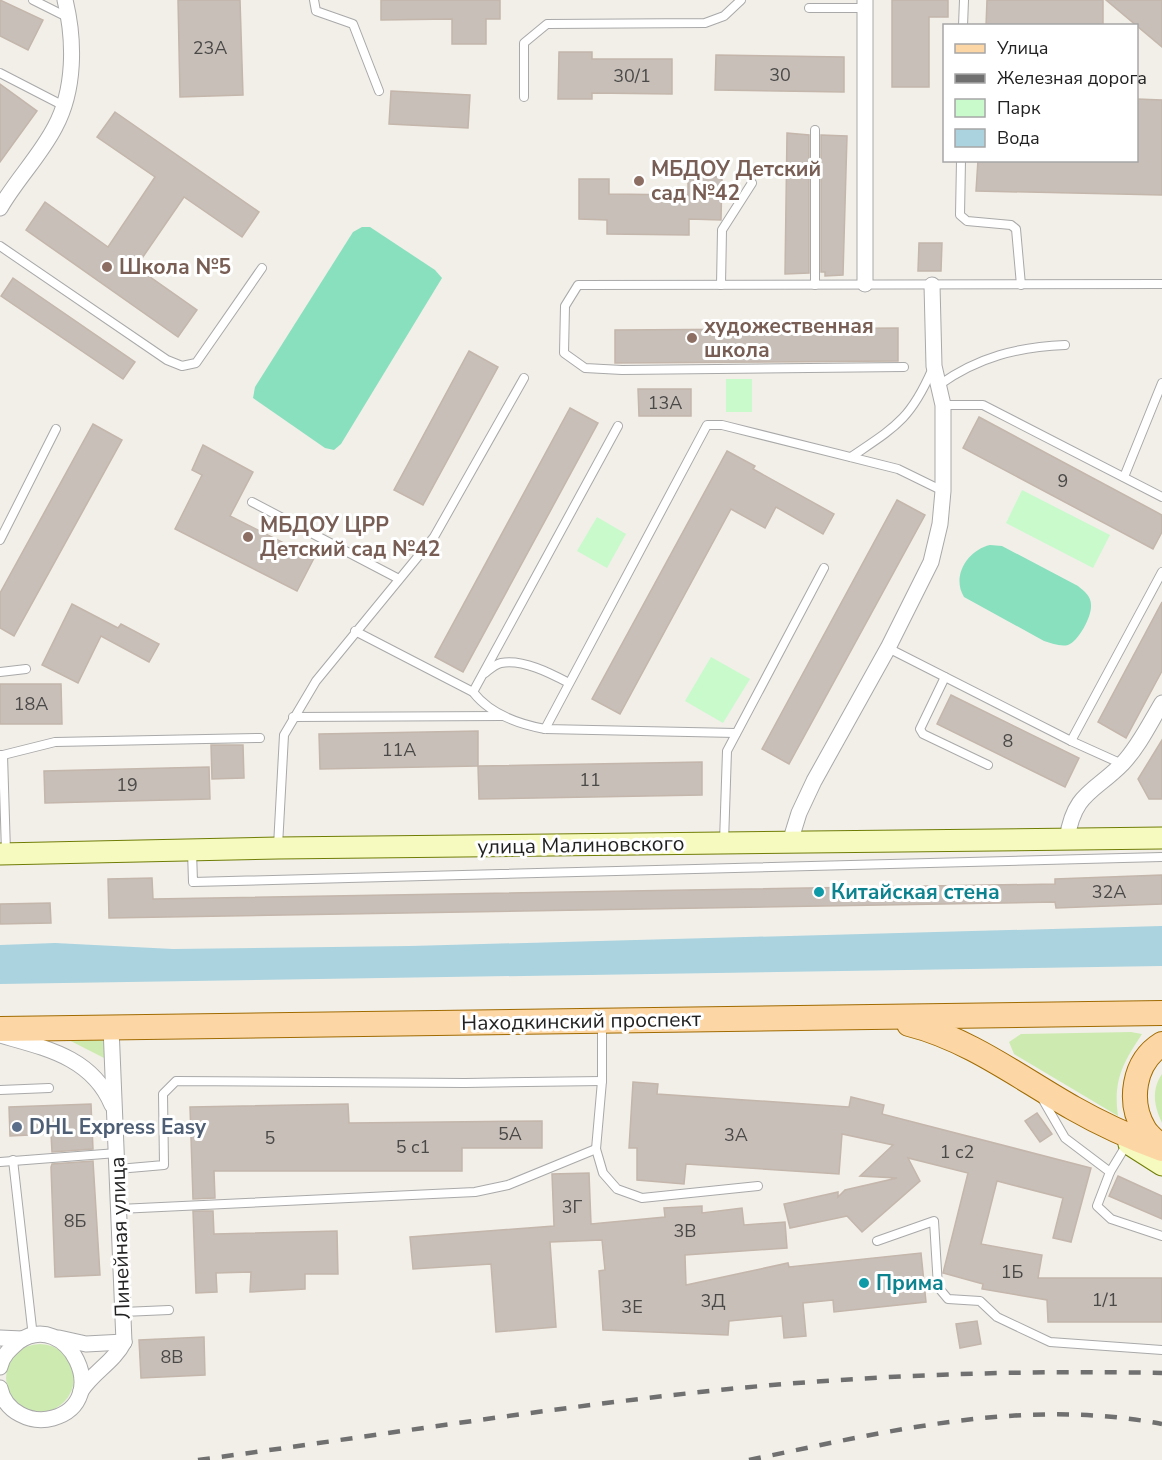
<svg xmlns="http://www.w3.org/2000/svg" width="1162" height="1460" font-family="'Nunito Sans',sans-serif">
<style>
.grass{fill:#cdebb0}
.park{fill:#c8facc}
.pitch{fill:#88e0be}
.water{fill:#aad3df}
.building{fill:#c7bfb8;stroke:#c4b6ab;stroke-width:1.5}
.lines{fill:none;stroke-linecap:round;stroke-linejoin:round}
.lane-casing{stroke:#a9a9a9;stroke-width:10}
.street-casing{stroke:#a9a9a9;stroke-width:17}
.secondary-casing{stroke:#707d05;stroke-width:23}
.primary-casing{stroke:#a06b00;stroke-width:26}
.lane{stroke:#fff;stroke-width:8}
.street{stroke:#fff;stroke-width:15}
.secondary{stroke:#f7fabf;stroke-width:21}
.primary{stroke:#fcd6a4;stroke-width:24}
.rail{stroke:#707070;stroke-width:4.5;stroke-dasharray:12 12;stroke-linecap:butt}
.education-dot{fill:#8d6e63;stroke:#fff;stroke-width:2}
.culture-dot{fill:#0f9aa8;stroke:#fff;stroke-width:2}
.service-dot{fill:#5c6f8a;stroke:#fff;stroke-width:2}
.labels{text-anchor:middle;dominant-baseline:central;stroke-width:6;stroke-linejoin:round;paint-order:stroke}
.number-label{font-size:18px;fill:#4b4948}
.education-label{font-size:21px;font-weight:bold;fill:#785e54;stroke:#fff;text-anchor:start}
.street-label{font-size:21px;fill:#222;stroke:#fff}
.culture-label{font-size:21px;font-weight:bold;fill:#0d838f;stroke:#fff;text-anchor:start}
.service-label{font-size:21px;font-weight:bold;fill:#4e5e75;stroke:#fff;text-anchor:start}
</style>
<rect width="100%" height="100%" fill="#f2efe9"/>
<g class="grass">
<path d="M51,1031H104L106,1059Z"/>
<path d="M1131,1032L1142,1034C1123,1063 1113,1080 1118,1116L1014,1054L1009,1042L1021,1034Z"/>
<path d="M1162,1074V1123C1154,1106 1151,1090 1162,1074Z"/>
<circle cx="40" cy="1378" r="34"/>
</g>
<g class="park">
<rect x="726" y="379" width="26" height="33"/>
<path d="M1022,490L1110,535L1093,568L1006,523Z"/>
<path d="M597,517L626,534L607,568L577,551Z"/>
<path d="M711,657L750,679L723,723L685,701Z"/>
</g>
<g class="pitch">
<path d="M362,227H370L435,270L442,278L341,444L334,450L325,448L253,398L255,387L353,232Z"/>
<path d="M990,545L1002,546L1078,586C1084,591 1091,596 1091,605C1092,616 1079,641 1068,645C1060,647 1052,643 1044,641L964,597C951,576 968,550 990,545Z"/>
</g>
<path class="water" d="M1162,926V966L0,984V945L55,943L173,949L410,946Z"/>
<g class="building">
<path d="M0,0L43,20L28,50L0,36Z"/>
<path d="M178,0H240L243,95L180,97Z"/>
<path d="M381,0H500V19H486V44H452V19L381,20Z"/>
<path d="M892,0H948V17H929V87H892Z"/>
<path d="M987,0H1103V26H986Z"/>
<path d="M1106,0H1162V47Z"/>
<path d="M559,52H592V59H672V94L592,93V99H558Z"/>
<path d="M716,55L844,57V92L715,90Z"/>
<path d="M0,84L37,111L0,162Z"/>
<path d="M391,91L470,95L468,128L389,124Z"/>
<path d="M1137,99L1162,100V195L976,191L978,160H1137Z"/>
<path d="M115,112L259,212L242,237L184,197L136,267L197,310L178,337L26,230L45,202L108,247L155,177L97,137Z"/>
<path d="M787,133L809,135V273L785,274Z"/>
<path d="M821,135L847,136L843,275L825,276V272H821Z"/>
<path d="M688,176L722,177L721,220L689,219V235L607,234V220L579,219V179H609V194L688,195Z"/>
<path d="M919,243H942L941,271H918Z"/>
<path d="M13,278L135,362L123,379L1,296Z"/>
<path d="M898,328V361L615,363V330Z"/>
<path d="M469,351L498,367L423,505L394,490Z"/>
<path d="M638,389H691V416H639Z"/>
<path d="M570,408L598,423L463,672L435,657Z"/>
<path d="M979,417L1162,515V532L1153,549L963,448Z"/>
<path d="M93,424L122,440L14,636L0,628V593Z"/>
<path d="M203,445L253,472L230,516L314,558L297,591L175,529L202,475L192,470Z"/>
<path d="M727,451L755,466L753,469L834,514L823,534L776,507L765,528L731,509L620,714L592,699Z"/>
<path d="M897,500L925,515L789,764L762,749Z"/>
<path d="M1162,602V671L1126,738L1098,722Z"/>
<path d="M72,604L118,628L121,624L159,644L149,662L101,636L78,683L42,665Z"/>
<path d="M0,684H61L62,724H0Z"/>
<path d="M951,695L1079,758L1065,787L937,724Z"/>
<path d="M478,731V766L320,769L319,734Z"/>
<path d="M1162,740V799H1149L1138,779Z"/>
<path d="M211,745H243L244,778L212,779Z"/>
<path d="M702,762V795L479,799L478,766Z"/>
<path d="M209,767L210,799L45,803L44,771Z"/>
<path d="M1162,875V904L1056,908L1055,902L109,918L108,879L152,878L153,899L1055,884V879Z"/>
<path d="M50,903L51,923L0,924V904Z"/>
<path d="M633,1082L658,1084L657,1094L849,1107L851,1097L884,1105L882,1114L1091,1168L1071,1242L1053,1238L1063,1198L997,1181L981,1244L1042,1255L1038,1278H1162V1322H1048L1047,1300L982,1289L983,1284L943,1273L968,1173L908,1158L920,1181L862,1232L847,1216L790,1228L784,1204L838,1192V1197L845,1190L897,1178L860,1176L893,1145L842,1134L839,1174L686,1164L684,1184L637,1180V1148H629Z"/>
<path d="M91,1104L93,1149L52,1152L51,1134L10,1136L9,1107Z"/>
<path d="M348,1104L349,1123L542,1121V1148H462V1171H214L215,1198L193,1199L190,1107Z"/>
<path d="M1037,1113L1052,1134L1040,1142L1025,1121Z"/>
<path d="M93,1161L100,1275L55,1277L51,1167L52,1164Z"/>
<path d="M589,1173L591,1224L665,1217L664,1208L702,1206V1213L742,1208L744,1225L785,1222L787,1248L685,1255L686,1285L788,1263L789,1267L921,1253L926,1302L834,1312L833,1300L803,1303L806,1336L784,1338L782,1316L729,1321L728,1335L603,1330L599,1271L605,1270L602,1240L550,1242L556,1327L496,1332L491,1264L413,1269L410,1237L554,1226L552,1174Z"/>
<path d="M1118,1176L1162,1196V1219L1109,1196Z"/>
<path d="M193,1211H213L214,1234L337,1231L338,1274H305V1289L250,1292L251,1272L216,1273L217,1292L196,1293Z"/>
<path d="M977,1321L981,1344L960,1348L956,1324Z"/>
<path d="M204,1337L205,1375L141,1378L139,1340Z"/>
</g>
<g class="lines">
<defs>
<g id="lane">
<path d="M33,0L67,17"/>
<path d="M314,0L316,11L353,24L379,91"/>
<path d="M809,8H865"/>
<path d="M963,26L964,0"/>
<path d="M0,73L64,106"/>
<path d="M524,97V43L547,24L705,23L724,16L741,0"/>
<path d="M961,160L960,215L967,221L1011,225L1016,229L1021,285"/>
<path d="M0,246L167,360L182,366L196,363L262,268"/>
<path d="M721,285L722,230L752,183"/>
<path d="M815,285V130"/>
<path d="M904,367L622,370L585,368L564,353L565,306L578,285L1162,284"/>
<path d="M939,385C978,357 1018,347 1065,345"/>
<path d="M943,405H983L1162,497"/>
<path d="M851,457C895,427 910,420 932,370"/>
<path d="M1124,477L1162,383"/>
<path d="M252,502L399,579"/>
<path d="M0,540L56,429"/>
<path d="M355,631L473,692C490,714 518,724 545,729L736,733"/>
<path d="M888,648L1071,741L1122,764"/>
<path d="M0,672L26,669"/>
<path d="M485,673C489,670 495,664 501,663C523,659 550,673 569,683"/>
<path d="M945,677L920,729L923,734L988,765"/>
<path d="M473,692L618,426"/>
<path d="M293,717L502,716"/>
<path d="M545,729L707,425H722L898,469L943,491"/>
<path d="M1071,741L1162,572"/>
<path d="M0,755H3L6,852"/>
<path d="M3,755L55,742L260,738"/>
<path d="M724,842L727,751L824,568"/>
<path d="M278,846L284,735L316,681L434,537L524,378"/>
<path d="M192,851L193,882L1162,857"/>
<path d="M602,1023V1081L596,1149L603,1173L617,1189L642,1198L758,1186"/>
<path d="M0,1090L49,1088"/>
<path d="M1043,1100L1065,1138L1110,1172"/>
<path d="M1127,1144L1110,1172L1097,1206L1111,1219L1162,1236"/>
<path d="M13,1160L33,1337"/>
<path d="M0,1162L117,1153"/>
<path d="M118,1169L164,1165L163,1094L176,1081L465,1083L602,1081"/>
<path d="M119,1209L475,1192L508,1185L596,1149"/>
<path d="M877,1241L934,1221L938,1287L948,1299L980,1301L997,1317L1050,1342L1162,1350"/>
<path d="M123,1312L169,1310"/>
</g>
<g id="street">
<path d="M0,208C16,180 40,156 55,127C75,90 75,41 65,0"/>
<path d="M865,284V0"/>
<path d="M1067,839C1074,792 1095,792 1123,763C1139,746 1150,723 1162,703"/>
<path d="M790,842L799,813L814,781L888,648L931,562L940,524L943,491V405L934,366L932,285"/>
<path d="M111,1027L124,1342"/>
<path d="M0,1035C45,1048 92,1057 112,1105"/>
<path d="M0,1338L22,1339"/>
<path d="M59,1338L86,1344L124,1342"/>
<path d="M0,1367C2,1356 10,1349 18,1342C67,1307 114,1401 53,1418C31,1424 5,1412 0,1388"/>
<path d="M81,1391C93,1372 114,1362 124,1342"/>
</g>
<g id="secondary">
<path d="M0,854L278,848L1162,838"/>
<path d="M1129,1144L1162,1165"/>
</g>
<g id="primary">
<path d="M909,1024C969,1039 1020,1078 1073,1108C1101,1124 1132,1138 1162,1149"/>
<path d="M0,1029L1162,1013"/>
<path d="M1161,1146C1155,1141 1148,1136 1144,1129C1128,1102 1133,1062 1162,1044"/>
</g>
</defs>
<use href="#lane" class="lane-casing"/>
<use href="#street" class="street-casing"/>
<use href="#secondary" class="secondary-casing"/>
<use href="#primary" class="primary-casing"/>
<use href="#lane" class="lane"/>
<use href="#street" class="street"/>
<use href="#secondary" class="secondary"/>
<use href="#primary" class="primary"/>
<g class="rail">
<path d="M198,1460C375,1436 552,1407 729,1389C872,1375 1018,1370 1162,1373"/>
<path d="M749,1460C885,1432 1022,1397 1162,1424"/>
</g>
</g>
<g class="education-dot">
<circle cx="639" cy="181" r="6"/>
<circle cx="107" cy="267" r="6"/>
<circle cx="692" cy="338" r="6"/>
<circle cx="248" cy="537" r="6"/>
</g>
<g class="culture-dot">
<circle cx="819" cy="892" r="6"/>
<circle cx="864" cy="1283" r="6"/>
</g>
<circle class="service-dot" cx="17" cy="1127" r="6"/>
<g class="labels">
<g class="number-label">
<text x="210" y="48">23А</text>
<text x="780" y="75">30</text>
<text x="632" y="76">30/1</text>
<text x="665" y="403">13А</text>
<text x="1063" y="481">9</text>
<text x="31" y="704">18А</text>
<text x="1008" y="741">8</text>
<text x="399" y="750">11А</text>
<text x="590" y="780">11</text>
<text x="127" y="785">19</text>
<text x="1109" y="892">32А</text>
<text x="510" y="1134">5А</text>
<text x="736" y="1135">3А</text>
<text x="270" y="1138">5</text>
<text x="413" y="1147">5 с1</text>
<text x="957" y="1152">1 с2</text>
<text x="572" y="1207">3Г</text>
<text x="75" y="1221">8Б</text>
<text x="685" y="1231">3В</text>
<text x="1012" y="1272">1Б</text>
<text x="1105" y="1300">1/1</text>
<text x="713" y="1301">3Д</text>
<text x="632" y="1307">3Е</text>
<text x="172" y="1357">8В</text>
</g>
<g class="education-label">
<text x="651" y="169">МБДОУ Детский<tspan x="651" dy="24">сад №42</tspan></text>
<text x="119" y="267">Школа №5</text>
<text x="704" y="326">художественная<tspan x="704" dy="24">школа</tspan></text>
<text x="260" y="525">МБДОУ ЦРР<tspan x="260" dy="24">Детский сад №42</tspan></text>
</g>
<g class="street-label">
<text transform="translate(581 845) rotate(-1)">улица Малиновского</text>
<text transform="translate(581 1021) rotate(-1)">Находкинский проспект</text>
<text transform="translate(120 1238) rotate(-92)">Линейная улица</text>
</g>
<g class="culture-label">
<text x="831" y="892">Китайская стена</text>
<text x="876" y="1283">Прима</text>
</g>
<g class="service-label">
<text x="29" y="1127">DHL Express Easy</text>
</g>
</g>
<rect x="943" y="24" width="195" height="138" fill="#ffffff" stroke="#a7a7a7" stroke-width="1.5"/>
<rect x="955" y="44" width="30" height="9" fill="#fcd6a4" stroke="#a7a7a7" stroke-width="1.5"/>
<text x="997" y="54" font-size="18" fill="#222222">Улица</text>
<rect x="955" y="74" width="30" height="9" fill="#707070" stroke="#a7a7a7" stroke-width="1.5"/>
<text x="997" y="84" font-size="18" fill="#222222">Железная дорога</text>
<rect x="955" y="99" width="30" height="18" fill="#c8facc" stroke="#a7a7a7" stroke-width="1.5"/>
<text x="997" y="114" font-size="18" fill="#222222">Парк</text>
<rect x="955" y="129" width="30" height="18" fill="#aad3df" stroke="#a7a7a7" stroke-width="1.5"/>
<text x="997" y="144" font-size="18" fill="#222222">Вода</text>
</svg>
